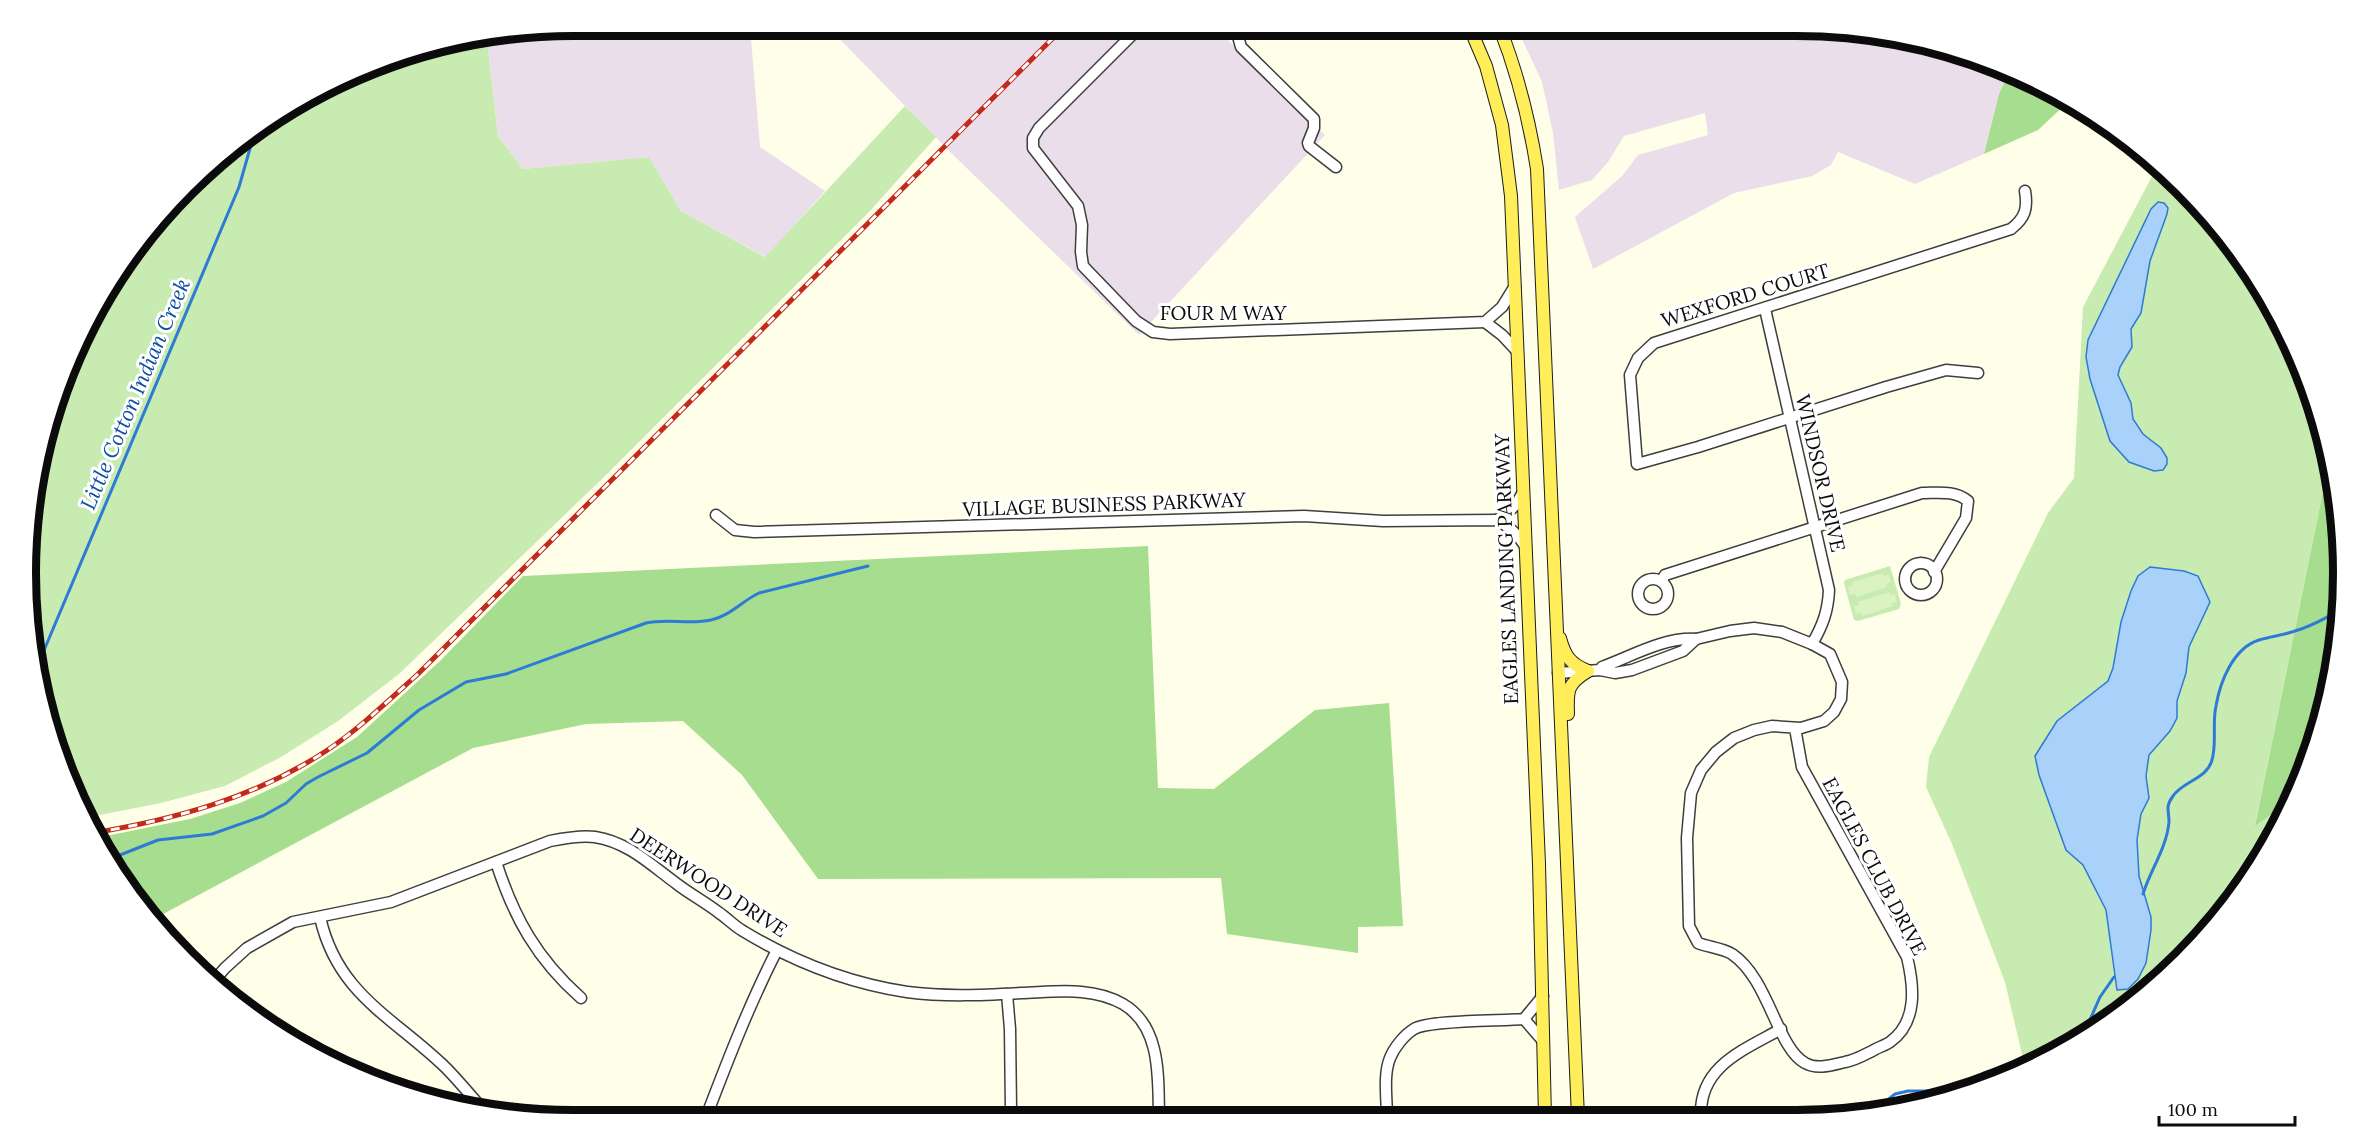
<svg xmlns="http://www.w3.org/2000/svg" width="2369" height="1146" font-family="Lora,serif">
<style>
.industrial{fill:#ebdeeb}
.green{fill:#c7ebb1}
.forest{fill:#a7dd8f}
.pitch{fill:#dbf2c3}
.water{fill:#aad1fa;stroke:#2d7bd6;stroke-width:1.5}
.lines{fill:none;stroke-linecap:round;stroke-linejoin:round}
.stream{stroke:#2d7bd6;stroke-width:3}
.minor-casing{stroke:#3e3e3e;stroke-width:13}
.major-casing{stroke:#1c1c1c;stroke-width:14}
.minor{stroke:#fff;stroke-width:10}
.major{stroke:#ffee59;stroke-width:12}
.rail-casing{stroke:#c32a1b;stroke-width:5}
.rail{stroke:#fff;stroke-width:3;stroke-dasharray:9;stroke-linecap:butt}
.labels{text-anchor:middle;dominant-baseline:central;stroke-width:6;stroke-linejoin:round;paint-order:stroke}
.street-label{font-size:20px;fill:#0b0b0b;stroke:#fff}
.water-label{font-size:21px;font-style:italic;fill:#0d4da4;stroke:#fff}
.rim{fill:none;stroke:#0b0b0b;stroke-width:8}
</style>
<rect width="100%" height="100%" fill="#fffee9"/>
<g class="industrial">
<path d="M573,26H750L760,147L825,191L766,257L681,211L649,157L523,169L498,136L487,40Z"/>
<path d="M827,26H1214L1325,135L1139,335L949,151Z"/>
<path d="M1516,26H1796L1903,36L2010,70L1999,94L1984,154L1915,184L1838,152L1831,165L1812,176L1734,193L1593,269L1575,217L1622,176L1638,155L1708,135L1705,113L1624,136L1608,162L1592,180L1559,190L1553,133L1542,82Z"/>
</g>
<g class="green">
<path d="M487,40L498,136L523,169L649,157L681,211L765,257L905,106L936,137L870,211L603,478L399,674L338,721L281,757L225,786L161,803L84,818L30,644L36,466L67,363L118,269L239,139L397,55Z"/>
<path d="M2158,165L2183,186L2251,269L2302,364L2330,457L2255,825L2292,799L2230,907L2130,1007L2025,1067L2005,982L1952,844L1926,787L1929,757L2048,513L2074,478L2083,307Z"/>
<path d="M1890,566L1901,604L1899,609L1858,621L1854,620L1844,583L1845,580Z"/>
</g>
<g class="forest">
<path d="M2010,70L2069,101L2038,130L1984,154L1999,94Z"/>
<path d="M2330,457L2333,467L2343,573L2333,680L2302,783L2292,799L2255,826Z"/>
<path d="M1148,546L1158,788L1214,789L1315,710L1389,703L1403,926L1358,927V953L1227,934L1221,878L818,879L742,775L683,721L586,724L473,748L152,920L138,906L96,838L190,819L240,803L286,782L357,737L441,660L523,576Z"/>
</g>
<g class="pitch">
<path d="M1883,573L1884,576L1889,574L1891,582L1886,584L1887,587L1856,597L1855,594L1850,595L1848,587L1853,585L1852,582Z"/>
<path d="M1889,592L1890,595L1895,594L1897,602L1892,603L1893,606L1862,616L1861,613L1856,614L1854,606L1859,605L1858,602Z"/>
</g>
<g class="water">
<path d="M2158,202L2164,203L2168,208L2167,214L2150,261L2141,313L2131,329L2132,347L2120,367L2118,375L2131,403L2133,419L2143,434L2161,448L2167,458V464L2163,470L2154,471L2129,462L2110,441L2090,379L2086,357L2088,340L2151,209Z"/>
<path d="M2150,567L2184,571L2198,576L2210,602L2189,647L2186,673L2177,701V718L2170,731L2149,755L2146,776L2149,798L2141,814L2137,840L2139,876L2151,917V930L2146,963L2138,979L2128,989L2117,990L2106,910L2083,865L2066,850L2039,775L2035,756L2057,721L2108,681L2113,668L2121,622L2131,591L2138,576Z"/>
</g>
<g class="lines">
<g class="stream">
<path d="M37,667L239,187L255,131"/>
<path d="M108,858L120,855L158,840L212,834L263,816L286,803L306,784L318,777L367,753L419,710L466,682L506,674L646,623C668,618 689,625 711,620C730,616 742,601 759,593L868,566"/>
<path d="M2143,894C2150,871 2167,847 2169,822C2169,810 2165,807 2173,796C2183,781 2207,779 2212,760C2217,743 2212,723 2216,706C2220,682 2233,648 2259,640C2272,636 2285,635 2298,630C2313,626 2326,617 2340,611"/>
<path d="M2080,1036L2089,1022L2100,997L2114,977"/>
<path d="M1843,1116L1874,1111L1895,1094L1908,1091H1935L1962,1088L1984,1073L2023,1059L2044,1057"/>
</g>
<defs>
<g id="minor">
<path d="M1141,26L1039,128L1033,138V148L1078,206L1082,225L1081,252L1083,266L1136,321L1153,332L1170,334L1485,322L1502,307L1515,286"/>
<path d="M1235,26L1241,47L1314,119V128L1308,143L1309,146L1336,167"/>
<path d="M1765,309L1829,590C1828,611 1823,625 1812,644"/>
<path d="M1485,322L1502,335L1517,351"/>
<path d="M1978,373L1946,370L1886,387L1698,447L1637,464L1630,375L1638,358L1654,343L2011,229C2025,218 2028,209 2025,191"/>
<path d="M716,515L735,530L754,532L1304,516L1383,521L1497,520C1510,527 1518,534 1525,546"/>
<path d="M1497,520C1510,512 1517,505 1523,492"/>
<circle cx="1921" cy="579" r="16"/>
<circle cx="1653" cy="594" r="15"/>
<path d="M1661,581L1665,575L1922,493C1938,493 1955,490 1968,501L1966,518L1934,572"/>
<path d="M1696,639L1730,631L1754,628L1782,632L1812,644L1830,654L1842,682L1841,699L1834,712L1824,721L1801,728L1772,726L1754,730L1734,738L1716,752L1701,770L1691,793L1687,838L1689,926L1698,943C1708,947 1722,948 1732,954C1769,979 1777,1048 1805,1063C1817,1070 1832,1065 1845,1062C1856,1060 1864,1055 1874,1050C1879,1047 1886,1045 1890,1042C1918,1022 1914,986 1907,957L1802,767L1795,728"/>
<path d="M1558,673L1600,670L1615,673L1632,670L1683,651L1696,639C1664,637 1632,656 1602,667L1600,670"/>
<path d="M496,862C514,918 537,959 581,998"/>
<path d="M320,917C337,994 393,1017 445,1067C459,1081 472,1097 485,1112"/>
<path d="M211,984L225,968L247,948L293,922L391,902L550,841C565,838 581,835 595,837C628,842 651,865 677,884C690,894 705,902 718,912C727,918 734,926 743,931C794,962 848,983 907,992C945,997 983,995 1021,993C1054,992 1092,986 1123,1004C1162,1027 1158,1079 1159,1118"/>
<path d="M1007,994L1010,1029L1011,1111"/>
<path d="M1524,1019L1543,1041"/>
<path d="M1701,1116C1699,1066 1744,1050 1781,1029"/>
<path d="M1387,1118C1387,1099 1383,1075 1390,1058C1394,1048 1404,1035 1414,1029C1428,1020 1501,1021 1524,1019L1543,996"/>
<path d="M708,1120V1112C729,1057 750,1003 777,950"/>
</g>
<g id="major">
<path d="M1469,26L1486,66L1502,125L1511,196L1539,864L1545,1117"/>
<path d="M1499,26C1518,74 1529,118 1537,169L1578,1117"/>
<path d="M1560,638C1565,656 1570,664 1588,671"/>
<path d="M1568,714C1567,690 1567,684 1588,671"/>
</g>
</defs>
<use href="#minor" class="minor-casing"/>
<use href="#major" class="major-casing"/>
<use href="#minor" class="minor"/>
<use href="#major" class="major"/>
<defs>
<path id="rail" d="M93,833C176,819 254,798 326,751C359,729 388,701 418,674L1065,26"/>
</defs>
<use href="#rail" class="rail-casing"/>
<use href="#rail" class="rail"/>
</g>
<g class="labels">
<g class="street-label">
<text transform="translate(1745 295) rotate(-17)">WEXFORD COURT</text>
<text x="1223" y="312">FOUR M WAY</text>
<text transform="translate(1821 473) rotate(77)">WINDSOR DRIVE</text>
<text transform="translate(1104 504) rotate(-2)">VILLAGE BUSINESS PARKWAY</text>
<text transform="translate(1506 569) rotate(-92)">EAGLES LANDING PARKWAY</text>
<text transform="translate(1875 866) rotate(62)">EAGLES CLUB DRIVE</text>
<text transform="translate(709 882) rotate(33)">DEERWOOD DRIVE</text>
</g>
<g class="water-label">
<text transform="translate(135 394) rotate(-67)">Little Cotton Indian Creek</text>
</g>
</g>
<path d="M0 0H2369V1146H0ZM573 36H1796A537 537 0 0 1 2333 573V573A537 537 0 0 1 1796 1110H573A537 537 0 0 1 36 573V573A537 537 0 0 1 573 36Z" fill="#fff" fill-rule="evenodd"/>
<path class="rim" d="M573 36H1796A537 537 0 0 1 2333 573V573A537 537 0 0 1 1796 1110H573A537 537 0 0 1 36 573V573A537 537 0 0 1 573 36Z"/>
<path d="M2159 1116v9h136v-9" fill="none" stroke="#0b0b0b" stroke-width="3"/>
<text x="2168" y="1116" font-size="18" fill="#0b0b0b" stroke="#ffffff" stroke-width="4.5" paint-order="stroke">100 m</text>
</svg>
